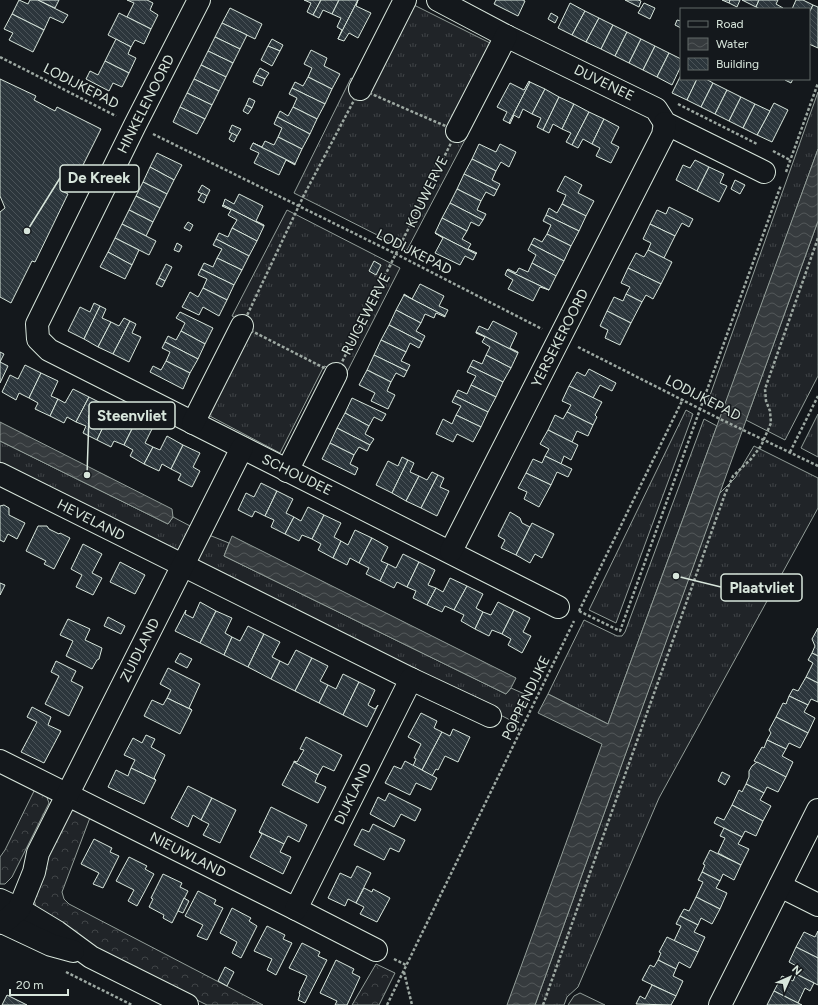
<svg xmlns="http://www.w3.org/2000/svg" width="818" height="1005" font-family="Figtree,sans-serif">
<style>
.grass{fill:url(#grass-tufts);stroke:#939e99}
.forest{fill:url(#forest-crowns);stroke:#939e99}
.parking{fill:#24282b;stroke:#939e99}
.water{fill:url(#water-waves);stroke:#939e99}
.building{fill:url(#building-back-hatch);stroke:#d8e6dc}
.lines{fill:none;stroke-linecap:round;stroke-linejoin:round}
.minor-casing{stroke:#d8e6dc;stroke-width:24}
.path{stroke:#9da8a2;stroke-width:2.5;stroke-dasharray:3 2;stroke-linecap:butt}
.minor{stroke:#14181c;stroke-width:22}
.labels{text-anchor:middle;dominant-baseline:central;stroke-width:3;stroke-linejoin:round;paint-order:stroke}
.street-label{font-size:14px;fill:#d8e6dc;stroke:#14181c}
.leader{fill:none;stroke:#d8e6dc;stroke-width:1.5}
.callout-dot{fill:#d8e6dc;stroke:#14181c;stroke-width:1.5}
.callout{fill:#14181c;stroke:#d8e6dc;stroke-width:1.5}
.callout-label{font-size:15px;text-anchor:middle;font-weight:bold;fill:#d8e6dc}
</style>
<defs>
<pattern id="grass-tufts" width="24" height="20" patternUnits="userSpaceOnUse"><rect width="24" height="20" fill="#202428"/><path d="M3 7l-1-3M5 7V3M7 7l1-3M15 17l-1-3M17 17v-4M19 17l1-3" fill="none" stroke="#404447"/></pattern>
<pattern id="forest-crowns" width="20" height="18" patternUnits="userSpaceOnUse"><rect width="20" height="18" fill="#202428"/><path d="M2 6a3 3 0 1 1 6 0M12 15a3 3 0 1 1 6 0" fill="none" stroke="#404447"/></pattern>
<pattern id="water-waves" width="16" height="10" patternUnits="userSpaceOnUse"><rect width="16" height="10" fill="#363b3e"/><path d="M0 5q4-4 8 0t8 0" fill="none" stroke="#525759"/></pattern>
<pattern id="building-back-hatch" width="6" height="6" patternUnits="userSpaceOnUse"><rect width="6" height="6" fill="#2c363c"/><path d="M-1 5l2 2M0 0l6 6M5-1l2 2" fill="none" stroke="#4a5358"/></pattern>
</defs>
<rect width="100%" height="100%" fill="#14181c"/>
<g class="grass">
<path d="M412,4L492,44L467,136L407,250L294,193L351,78L371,88Z"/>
<path d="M818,92V149L724,409L708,401Z"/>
<path d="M287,210L400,268L346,374L324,366L280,453L206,414L251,326L232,316Z"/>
<path d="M818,221V376L785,440L746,420Z"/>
<path d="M686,410L693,414L616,623L589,610Z"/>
<path d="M818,414V457L801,448Z"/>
<path d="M704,419L717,426L608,724L548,694L584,620L617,636H622L625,632Z"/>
<path d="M0,441L168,524L173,517L192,527L179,552L0,462Z"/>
<path d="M754,446L818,478V508L659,798L578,987L567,997L564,1005H535L719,494L735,478Z"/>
<path d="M209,535L229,543L224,556L506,694L511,688L529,696L516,723L196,560Z"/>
</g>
<g class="forest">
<path d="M36,787L45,792L49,803L12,877L5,884H0V857L5,850Z"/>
<path d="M78,808L91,815L62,892L64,899L69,904L263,1005H207L100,952L36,908L34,899L49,852L70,811Z"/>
<path d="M376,964L395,973L379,1005H352Z"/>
</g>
<path class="parking" d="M580,993L605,1005H568L574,996Z"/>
<g class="water">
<path d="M818,149V221L535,1005H507L602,744L538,713L548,694L608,724Z"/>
<path d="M0,422L172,509L173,517L168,524L0,441Z"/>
<path d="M232,536L516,678L511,688L506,694L224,556Z"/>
</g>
<g class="building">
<path d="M19,0L28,4L30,0H38L68,15L63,23L50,17L44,30L12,14Z"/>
<path d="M38,0H59L55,8Z"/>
<path d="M127,0H147L153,3L150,10L158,15L151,29L127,17L134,3Z"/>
<path d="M304,0H321L313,15L307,12L311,3Z"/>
<path d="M321,0H339L332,14L323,10L319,18L313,15Z"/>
<path d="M339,0H358L338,39L342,30L337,27L341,18L332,14Z"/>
<path d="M358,0L356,6L371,13L358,38L349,33L344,41L338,39Z"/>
<path d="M496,0H523L525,1L518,16L494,4Z"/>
<path d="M625,0H638L641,1L639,7Z"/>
<path d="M722,0H730L729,3Z"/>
<path d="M730,0H740L737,7L729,3Z"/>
<path d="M742,0H759L756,7Z"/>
<path d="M759,0H778L776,4L783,8L760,9L756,7Z"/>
<path d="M796,0H803L813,5L809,13V9H792Z"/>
<path d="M570,3L585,11L572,35L558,28Z"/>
<path d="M644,3L655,8L650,19L638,13Z"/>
<path d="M813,5L818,7V48L809,44V13Z"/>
<path d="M230,8L262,24L255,39L222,23Z"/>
<path d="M585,11L599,18L586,42L572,35Z"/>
<path d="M119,13L151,29L144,44L135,40L131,47L108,35Z"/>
<path d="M551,13L558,17L555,23L548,19Z"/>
<path d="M12,14L44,30L33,52L9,40L13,33L4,29Z"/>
<path d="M599,18L613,25L601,49L586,42Z"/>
<path d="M677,20L681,21V28L675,25Z"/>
<path d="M222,23L247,35L240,49L215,37Z"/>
<path d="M613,25L627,32L615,56L601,49Z"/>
<path d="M627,32L641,39L629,63L615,56Z"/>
<path d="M215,37L240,49L233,63L208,51Z"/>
<path d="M116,39L131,47L128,54L136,58L129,73L105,61Z"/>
<path d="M272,39L283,45L280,51L268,46Z"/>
<path d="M641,39L655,46L643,70L629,63Z"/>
<path d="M268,46L280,51L272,66L261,60Z"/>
<path d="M655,46L669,53L657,77L643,70Z"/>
<path d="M311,50L327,58L324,66L340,74L332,89L308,77L312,68L304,64Z"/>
<path d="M208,51L233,63L226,77L201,65Z"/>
<path d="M669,53L681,59V66L672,85L657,77Z"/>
<path d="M105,61L129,73L122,87L113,83L109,91L86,79L90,71L98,75Z"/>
<path d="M201,65L226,77L219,91L194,79Z"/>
<path d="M260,68L269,73L265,79L256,75Z"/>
<path d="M256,75L265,79L262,86L253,82Z"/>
<path d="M681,75V79H697L687,100L672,93Z"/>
<path d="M308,77L332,89L325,104L292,88L295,82L303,86Z"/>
<path d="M0,79L36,96L34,100L55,111L57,107L101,129L79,173L75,171L64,192L68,194L35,262L32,261L11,303L0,297V212L5,208L0,196Z"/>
<path d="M194,79L219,91L212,105L187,93Z"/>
<path d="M697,79H706L713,83L701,107L687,100Z"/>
<path d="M785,79H793L791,83L785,80Z"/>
<path d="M529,81L530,82L509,123L503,120L507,112L497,107L510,83L524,90Z"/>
<path d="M530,82L545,89L532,114L523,109L519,118L514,115L510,124L509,123Z"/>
<path d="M713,83L727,90L715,114L701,107Z"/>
<path d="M292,88L325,104L317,119L293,107L297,98L289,94Z"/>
<path d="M545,89L559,97L543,130L537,127L541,118L532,114Z"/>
<path d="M727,90L741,97L729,121L715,114Z"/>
<path d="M187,93L212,105L205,119L180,107Z"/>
<path d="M559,97L574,104L562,129L553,124L549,133L543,130Z"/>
<path d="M741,97L755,104L743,128L729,121Z"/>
<path d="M249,98L255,101L252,108L246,105Z"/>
<path d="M774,103L788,110L772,142L757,135Z"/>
<path d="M574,104L589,112L572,145L566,142L571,133L562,129Z"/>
<path d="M755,104L770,111L757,135L743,128Z"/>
<path d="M246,105L252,108L248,114L243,111Z"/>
<path d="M180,107L205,119L197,134L173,122Z"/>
<path d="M293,107L317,119L310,134L277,117L280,111L288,116Z"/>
<path d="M589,112L604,119L592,144L583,139L578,148L572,145Z"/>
<path d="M277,117L310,134L302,149L278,137L282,128L274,124Z"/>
<path d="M604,119L619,127L611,143L619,147L611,163L596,156L600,148L592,144Z"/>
<path d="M232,125L241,129L237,136L229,132Z"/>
<path d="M232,133L237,136L234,142L229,139Z"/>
<path d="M278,137L302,149L295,164L253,143L262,147L265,141L274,145Z"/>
<path d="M253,143L295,164V165L286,160L279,175L254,163L259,153L250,149Z"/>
<path d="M479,144L496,152L500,144L516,152L509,167L501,162L496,171L472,159Z"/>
<path d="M157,153L182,165L174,180L150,167Z"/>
<path d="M472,159L496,171L492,180L500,184L497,190L464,174Z"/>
<path d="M695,160L709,167L697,191L676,180L683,165L690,168Z"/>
<path d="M150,167L174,180L167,194L143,182Z"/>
<path d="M709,167L724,174L720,183L727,186L719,202L697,191Z"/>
<path d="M464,174L497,190L494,196L486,192L481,201L457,189Z"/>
<path d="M565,176L582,185L578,193L594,201L586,216L562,204L566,195L557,191Z"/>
<path d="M735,180L745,185L740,194L731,189Z"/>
<path d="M143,182L167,194L160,208L136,196Z"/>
<path d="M202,185L210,190L207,196L198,192Z"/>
<path d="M457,189L481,201L477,210L486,214L483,220L450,203Z"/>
<path d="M202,193L207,196L204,203L198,200Z"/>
<path d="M239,194L263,206L256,221L264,225V226L223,205L225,199L234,204Z"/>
<path d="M136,196L160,208L153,222L129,210Z"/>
<path d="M450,203L483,220L479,226L471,222L467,231L442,218Z"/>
<path d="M562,204L586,216L579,231L546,215L549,208L557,213Z"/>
<path d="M223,205L264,226L257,241L232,228L237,220L228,215L231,210L222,206Z"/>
<path d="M669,207L693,219L689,227L682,223L675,236L650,224L657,210L666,214Z"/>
<path d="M129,210L153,222L146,236L122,224Z"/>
<path d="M546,215L579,231L571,246L547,234L551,225L543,221Z"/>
<path d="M442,218L467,231L462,239L471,244L468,249L477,253L476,254L435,233Z"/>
<path d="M188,222L193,225L190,231L184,228Z"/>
<path d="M122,224L156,241L149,255L115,238Z"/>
<path d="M650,224L675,236L664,258L648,250L651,243L643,239Z"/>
<path d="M232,228L257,241L249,256L216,239L219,233L228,237Z"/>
<path d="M435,233L476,254L473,260L465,256L460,265L435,253L443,238Z"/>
<path d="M547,234L571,246L564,261L531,244L534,238L542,242Z"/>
<path d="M115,238L139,250L132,265L108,252Z"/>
<path d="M216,239L249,256L242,270L217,258L222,249L213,245Z"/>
<path d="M177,243L182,246L179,252L174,250Z"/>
<path d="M531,244L564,261L556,276L532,263L536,255L528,250Z"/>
<path d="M648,250L672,262L661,284L628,268L636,253L644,257Z"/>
<path d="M108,252L132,265L125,279L100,267Z"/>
<path d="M217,258L242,270L234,285L201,269L204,263L213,267Z"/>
<path d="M374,261L381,265L376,275L369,271Z"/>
<path d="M532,263L556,276L549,290L507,270L508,269L516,273L519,268L528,272Z"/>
<path d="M166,264L172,267L165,281L159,278Z"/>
<path d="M628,268L661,284L653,299L646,295L642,302L626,294L630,287L621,283Z"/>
<path d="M201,269L234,285L227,300L203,288L207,279L198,275Z"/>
<path d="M507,270L549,290L540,287L533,301L508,289L513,280L505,275Z"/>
<path d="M159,278L165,281L162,287L156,284Z"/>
<path d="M420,284L444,296L439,306L448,310L445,316L404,295V294L412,299Z"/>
<path d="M203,288L227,300L219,316L203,307L199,315L182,307L190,292L198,297Z"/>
<path d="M626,294L642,302L631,323L607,311L614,297L623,301Z"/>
<path d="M404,295L445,316V317L436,313L434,318L425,314L421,323L396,310Z"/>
<path d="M94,303L100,306L84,339L68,331L80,307L90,312Z"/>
<path d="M100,306L106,309L102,318L111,322L98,347L84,339Z"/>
<path d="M396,310L421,323L416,331L425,336L422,342L389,325Z"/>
<path d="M607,311L631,323L620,345L605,338L608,330L600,326Z"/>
<path d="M180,312L213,328L205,344L181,331L185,323L176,318Z"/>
<path d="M124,318L130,321L113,354L98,347L111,322L119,326Z"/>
<path d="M130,321L136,324L132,333L141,337L129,362L113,354Z"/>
<path d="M493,321L517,333L510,348L518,352V353L476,332L479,326L488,330Z"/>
<path d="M389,325L422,342L419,348L410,343L406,352L381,340Z"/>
<path d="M181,331L205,344L198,359L165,342L168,336L176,340Z"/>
<path d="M476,332L518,353L511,368L486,355L490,347L482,342L485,337L476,333Z"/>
<path d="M381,340L406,352L401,361L410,365L407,371L374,355Z"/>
<path d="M165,342L198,359L190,373L166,361L170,352L162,348Z"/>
<path d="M0,352L4,354L0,362Z"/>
<path d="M374,355L407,371L404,377L396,373L391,382L367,370Z"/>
<path d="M486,355L511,368L503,382L470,366L473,360L482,364Z"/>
<path d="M166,361L190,373L183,389L150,372L153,366L161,370Z"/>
<path d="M0,362L8,366L0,383Z"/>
<path d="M25,365L41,373L29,398L19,393L16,400L2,392L10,375L18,379Z"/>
<path d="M470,366L503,382L496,397L471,385L476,376L467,372Z"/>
<path d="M589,369L616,383L612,391L600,385L593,398L569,386L577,372L585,376Z"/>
<path d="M367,370L391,382L387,391L395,395L388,409L371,401L375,393L359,385Z"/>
<path d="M41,373L58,381L51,396L58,399L50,416L35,409L38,403L29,398Z"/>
<path d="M471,385L496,397L488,412L455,396L458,390L467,394Z"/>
<path d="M569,386L602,402L595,415L597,417L593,425L567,412L571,405L562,401Z"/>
<path d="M73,389L89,397L76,422L67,417L64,423L50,416L58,399L65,403Z"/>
<path d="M455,396L488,412L481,427L456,415L461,406L452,402Z"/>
<path d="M89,397L105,405L98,419L105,423L97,440L83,433L86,426L76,422Z"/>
<path d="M352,398L386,414L382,421L374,417L369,426L345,413Z"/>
<path d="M567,412L593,425L588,436L577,431L572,442L548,430L555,415L563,419Z"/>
<path d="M120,413L136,421L124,445L114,441L111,447L97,440L105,423L113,427Z"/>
<path d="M345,413L369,426L365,434L374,439L370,445L337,428Z"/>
<path d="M456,415L481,427L473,442L457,434L453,442L436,434L443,419L452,424Z"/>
<path d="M136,421L152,429L145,443L153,447L144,464L130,456L133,450L124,445Z"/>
<path d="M337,428L370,445L367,451L359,447L354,455L330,443Z"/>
<path d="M548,430L578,445L571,460L564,456L561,464L545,456L549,449L540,444Z"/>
<path d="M167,436L183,445L171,469L162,464L159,471L144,464L153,447L160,450Z"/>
<path d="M330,443L354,455L350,464L358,468L355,475L322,459Z"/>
<path d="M183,445L200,453L193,467L200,471L192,487L178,480L181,474L171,469Z"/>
<path d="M545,456L572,469L568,477L557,472L551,485L526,473L533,459L542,463Z"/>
<path d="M402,457L408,460L392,493L376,485L388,461L398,466Z"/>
<path d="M408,460L414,463L410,472L419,476L406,501L392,493Z"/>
<path d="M432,472L438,475L421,508L406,501L419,476L427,480Z"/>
<path d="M526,473L551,485L539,507L524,499L527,492L518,488Z"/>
<path d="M438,475L444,478L440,487L449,491L437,516L421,508Z"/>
<path d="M261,483L277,491L265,516L255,511L252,517L238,510L246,493L254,497Z"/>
<path d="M277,491L293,499L286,513L294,517L285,534L271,527L274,520L265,516Z"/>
<path d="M4,505L9,508V515L25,523L17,539L8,534L4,542L0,540V506Z"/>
<path d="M308,507L324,515L312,539L302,535L299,541L285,534L294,517L301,521Z"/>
<path d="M510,512L520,518L522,523L530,527L516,555L501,548L505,540L498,536Z"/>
<path d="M324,515L341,523L334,537L341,541L333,558L318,550L321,544L312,539Z"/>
<path d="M532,523L554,534L542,558L535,554L530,563L516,555Z"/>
<path d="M38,526H47L49,529L59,534L60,533L70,538L54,569L44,564L46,561L26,551Z"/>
<path d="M355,530L372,538L359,563L350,558L347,565L333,558L341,541L348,545Z"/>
<path d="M372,538L388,547L381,561L388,564L380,581L366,574L369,568L359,563Z"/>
<path d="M83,544L102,554L92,573L102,578L93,595L76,587L82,575L71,569Z"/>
<path d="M403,554L419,562L407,587L397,582L394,588L380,581L388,564L396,568Z"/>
<path d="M120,562L145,575L135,594L110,582Z"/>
<path d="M419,562L435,570L428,585L436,588L427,605L413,598L416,591L407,587Z"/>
<path d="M450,578L467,586L454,610L445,606L442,612L427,605L436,588L443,592Z"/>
<path d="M0,583L5,585L0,595Z"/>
<path d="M467,586L483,594L476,608L483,612L475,629L461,621L464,615L454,610Z"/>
<path d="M200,602L216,611L200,643L175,631L186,610L185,614L193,618Z"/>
<path d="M498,602L514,610L502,634L492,630L489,636L475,629L483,612L491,615Z"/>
<path d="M514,610L530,618L523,632L531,636L522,653L508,645L511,639L502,634Z"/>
<path d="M216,611L232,618L225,633L232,637L224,655L200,643Z"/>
<path d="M108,617L125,626L121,634L104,626Z"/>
<path d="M68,619L90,629L85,640L102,648L99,659L97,660L92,669L66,656L73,641L60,635Z"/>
<path d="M248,626L264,634L248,667L224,655L232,637L240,641Z"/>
<path d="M818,628V656L812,653L815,646L812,639Z"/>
<path d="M264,634L280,642L272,657L280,661L271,679L248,667Z"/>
<path d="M296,650L312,658L295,691L271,679L280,661L288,665Z"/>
<path d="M180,653L192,659L187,668L175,662Z"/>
<path d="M812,653L818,656V683L806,677L813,663L808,660Z"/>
<path d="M312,658L328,666L320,681L328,685L319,703L295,691Z"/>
<path d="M56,661L76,671L71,681L83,687L69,716L45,704L59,676L51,672Z"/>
<path d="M168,668L200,684L189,708L192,710L167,698L171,690L160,684Z"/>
<path d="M343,674L359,682L343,715L319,703L328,685L336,689Z"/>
<path d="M806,677L818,683V702L811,699L808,705L789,696L793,689L798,691Z"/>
<path d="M359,682L375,690L368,705L375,709L378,705L367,727L343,715Z"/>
<path d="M789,696L808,705L804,712L815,718L808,733L776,717L783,703L786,704Z"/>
<path d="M167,698L192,710L180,734L144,716L152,700L163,705Z"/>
<path d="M32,707L51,717L48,725L61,731L44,763L21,752L37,722L27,717Z"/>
<path d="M421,713L437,721L434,728L442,732L422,770L413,766L416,759L414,758L421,744L408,737Z"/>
<path d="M776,717L808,733L800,748L789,743L786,749L767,740L771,733L769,730Z"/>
<path d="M453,729L470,737L458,762L445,756L438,770L436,769L432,776L422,770L442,732L450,736Z"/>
<path d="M146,735L155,739L151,747L165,755L154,778L156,780L131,768L135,760L124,755L133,738L142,743Z"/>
<path d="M306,737L342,755L334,771L323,766L318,775L294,762V761L297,762L304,750L300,749Z"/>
<path d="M767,740L786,749L782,756L793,762L786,777L754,761L762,747L764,748Z"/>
<path d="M405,761L437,778L431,790L416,783L410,795L385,783L394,766L401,769Z"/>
<path d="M294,762L318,775L315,782L326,787L318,803L282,785Z"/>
<path d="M757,762L786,777L778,792L767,787L764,793L746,784L749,777V771L752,766Z"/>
<path d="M131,768L156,780L144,804L108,787L116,770L128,776Z"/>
<path d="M722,772L730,776L725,785L718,781Z"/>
<path d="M746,784L764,793L760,800L771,806L763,821L732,805L739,790L742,792Z"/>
<path d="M188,786L212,798L201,820L193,815L188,827L171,818Z"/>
<path d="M389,793L421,809L415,821L401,814L394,827L370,814L378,797L385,801Z"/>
<path d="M212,798L236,810L220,843L203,835L209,824L201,820Z"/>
<path d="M732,805L763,821L756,836L745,831L742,837L714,823L717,817L724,820Z"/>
<path d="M271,807L307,825L299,842L288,836L284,844L259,832Z"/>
<path d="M373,824L405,840L399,852L390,848L384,860L354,845L362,829L369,832Z"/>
<path d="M724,828L742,837L738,844L749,849L741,865L718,853L725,838L720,836Z"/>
<path d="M259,832L284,844L280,852L291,857L283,874L250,857L262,834Z"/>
<path d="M94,839L112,848L110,852L119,856L103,888L93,884L99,873L81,864Z"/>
<path d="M710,850L741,865L734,880L723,874L720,881L702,872L705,865L703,864Z"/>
<path d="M129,857L147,866L145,869L154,874L137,906L128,901L134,890L116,881Z"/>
<path d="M357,866L371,873L356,903L348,899L345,906L328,898L340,873L351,878Z"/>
<path d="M702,872L720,881L716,888L727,893L720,909L696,897L703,882L698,880Z"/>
<path d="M163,874L182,883L180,887L188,891L172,923L163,918L164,915L149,907L153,899L151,898Z"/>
<path d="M364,888L372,892L373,889L390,898L377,922L360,914L364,907L356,903Z"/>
<path d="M198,891L216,900L214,904L223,908L207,940L197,936L203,925L185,916Z"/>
<path d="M696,897L720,909L712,924L701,918L698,925L680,916L684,909L689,911Z"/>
<path d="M184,898L189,901L183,913L178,911Z"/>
<path d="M232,908L251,918L249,921L257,926L241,958L232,953L237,942L220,933Z"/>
<path d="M680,916L698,925L694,932L705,937L698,952L674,941L681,926L676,924Z"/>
<path d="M267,926L285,935L283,939L292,943L276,975L267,970L272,959L254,951Z"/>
<path d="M818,931V958L796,947L804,932L815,937Z"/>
<path d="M667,937L698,952L690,968L679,962L676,969L658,960L661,953L659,952Z"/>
<path d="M302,943L320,952L318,956L327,960L305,1003L298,1000L300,994L299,993L307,976L289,968Z"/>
<path d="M796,947L818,958V985L796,974L800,968L789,962Z"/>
<path d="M336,960L354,969L352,973L360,977L347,1005H335L337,1001L320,993Z"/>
<path d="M658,960L676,969L673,976L683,981L676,996L642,980L650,965L654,967Z"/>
<path d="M225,967L234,972L227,986L218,981Z"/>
<path d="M796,974L814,983L810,991L805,988L798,1003L774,991L782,976L793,981Z"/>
<path d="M652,985L676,996L671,1005L636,1004L640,996L645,999Z"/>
<path d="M774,991L802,1005H767Z"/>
<path d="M7,995L27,1005H2Z"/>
</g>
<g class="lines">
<defs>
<g id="minor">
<path d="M199,0L135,125L37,324L38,339L49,350L558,607"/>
<path d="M438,0L506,36L656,109L665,123L764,172"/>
<path d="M360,89L405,0"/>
<path d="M457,131L506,36"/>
<path d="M193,423L242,326"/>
<path d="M287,471L336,374"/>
<path d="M0,474L411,679L490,716"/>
<path d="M451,551L663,135L665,123"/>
<path d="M0,761L296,909L376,950"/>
<path d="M780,886L818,905"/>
<path d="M0,900L19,909L57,932L91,957L187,1005"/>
<path d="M296,909L411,679"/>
<path d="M0,921L51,945L73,951"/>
<path d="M3,923L19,909L34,872L38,853L242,448"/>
<path d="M720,1005L818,810"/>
</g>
</defs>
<use href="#minor" class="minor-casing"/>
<g class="path">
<path d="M0,57L116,116"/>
<path d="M360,89L457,131L336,374L242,326L304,195Z"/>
<path d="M678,104L757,144"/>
<path d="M153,134L396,254L542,329"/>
<path d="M773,151L790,160"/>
<path d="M786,172L818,83"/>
<path d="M578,347L716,417L818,466"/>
<path d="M790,452L818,396"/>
<path d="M579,611L683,399"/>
<path d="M579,611L620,631L781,185"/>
<path d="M507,724L521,731"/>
<path d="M394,959L406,965"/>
<path d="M66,972L132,1005"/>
<path d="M404,972L412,1005"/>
<path d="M387,1005L574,621"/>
<path d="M543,1005L725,494L733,476L751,459L761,446L771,423L770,411L766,401L765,389L818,238"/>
</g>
<use href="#minor" class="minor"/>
</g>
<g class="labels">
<g class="street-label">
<text transform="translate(604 83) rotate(26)">DUVENEE</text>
<text transform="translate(81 86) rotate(27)">LODIJKEPAD</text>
<text transform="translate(146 104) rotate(-63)">HINKELENOORD</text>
<text transform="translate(427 192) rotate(-64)">KOUWERVE</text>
<text transform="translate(414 252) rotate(27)">LODIJKEPAD</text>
<text transform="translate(366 314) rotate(-63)">RUIGEWERVE</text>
<text transform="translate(560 338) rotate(-63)">YERSEKEROORD</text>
<text transform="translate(703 398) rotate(27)">LODIJKEPAD</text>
<text transform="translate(297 475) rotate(26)">SCHOUDEE</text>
<text transform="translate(91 520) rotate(27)">HEVELAND</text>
<text transform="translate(140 650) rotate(-63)">ZUIDLAND</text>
<text transform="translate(526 698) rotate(-64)">POPPENDIJKE</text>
<text transform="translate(353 794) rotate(-64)">DIJKLAND</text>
<text transform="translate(188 855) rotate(27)">NIEUWLAND</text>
</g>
</g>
<path class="leader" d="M27 231L60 178M87 475L89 415M676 576L721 587"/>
<g class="callout-dot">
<circle cx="27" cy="231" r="4"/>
<circle cx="87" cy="475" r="4"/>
<circle cx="676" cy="576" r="4"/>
</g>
<g class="callout">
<rect x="60" y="165" width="79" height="27" rx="4"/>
<rect x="89" y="402" width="86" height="27" rx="4"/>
<rect x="721" y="574" width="81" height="27" rx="4"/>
</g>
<g class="callout-label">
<text x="99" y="183">De Kreek</text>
<text x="132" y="421">Steenvliet</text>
<text x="762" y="593">Plaatvliet</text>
</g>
<rect x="680" y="8" width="130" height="72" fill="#14181c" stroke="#626a69"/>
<rect x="688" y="21" width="20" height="6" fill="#14181c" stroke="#626a69"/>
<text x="716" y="28" font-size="12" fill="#d8e6dc">Road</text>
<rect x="688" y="38" width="20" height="12" fill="url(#water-waves)" stroke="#626a69"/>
<text x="716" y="48" font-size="12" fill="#d8e6dc">Water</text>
<rect x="688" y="58" width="20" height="12" fill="url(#building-back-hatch)" stroke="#626a69"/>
<text x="716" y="68" font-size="12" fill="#d8e6dc">Building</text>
<g transform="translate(790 977) rotate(45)" stroke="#14181c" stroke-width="3" paint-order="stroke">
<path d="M0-3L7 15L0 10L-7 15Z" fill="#d8e6dc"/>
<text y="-6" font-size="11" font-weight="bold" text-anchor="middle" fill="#d8e6dc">N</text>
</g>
<path d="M10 989v6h58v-6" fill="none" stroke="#d8e6dc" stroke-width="2"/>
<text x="16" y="989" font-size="12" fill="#d8e6dc" stroke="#14181c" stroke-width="3" paint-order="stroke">20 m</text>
</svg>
